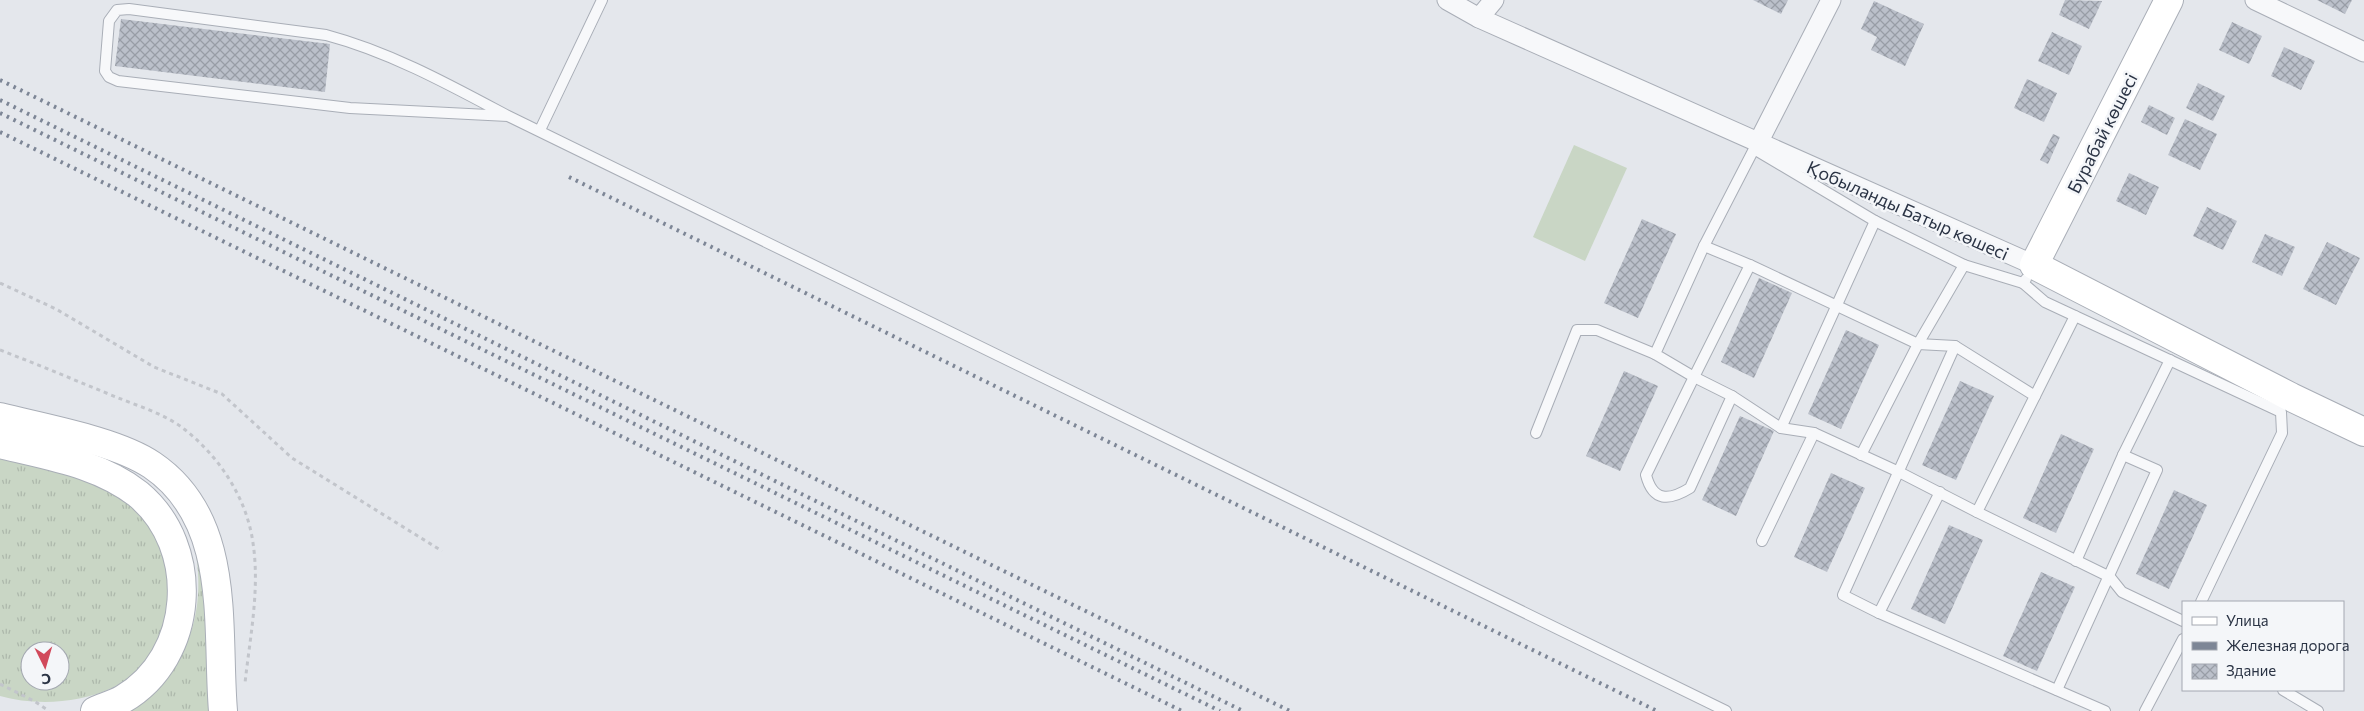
<svg xmlns="http://www.w3.org/2000/svg" width="2364" height="711" font-family="Commissioner,sans-serif">
<style>
.grass{fill:url(#grass-tufts);fill-rule:evenodd}
.pitch{fill:#c9d6c5}
.building{fill:url(#building-cross-hatch)}
.lines{fill:none;stroke-linecap:round;stroke-linejoin:round}
.lane-casing{stroke:#a9aeb7;stroke-width:12}
.street-casing{stroke:#a9aeb7;stroke-width:21}
.secondary-casing{stroke:#a9aeb7;stroke-width:30}
.path{stroke:#c2c5cb;stroke-width:3;stroke-dasharray:4 4;stroke-linecap:butt}
.lane{stroke:#f7f8fa;stroke-width:10}
.street{stroke:#f7f8fa;stroke-width:19}
.secondary{stroke:#fff;stroke-width:28}
.rail{stroke:#7d8696;stroke-width:4;stroke-dasharray:2.5 5;stroke-linecap:butt}
.labels{text-anchor:middle;dominant-baseline:central;stroke-width:5;stroke-linejoin:round;paint-order:stroke}
.street-label{font-size:18px;fill:#2b3445;stroke:#f4f6f9}
</style>
<defs>
<pattern id="grass-tufts" width="24" height="20" patternUnits="userSpaceOnUse" patternTransform="scale(1.25)"><rect width="24" height="20" fill="#c9d6c5"/><path d="M3 7l-1-3M5 7V3M7 7l1-3M15 17l-1-3M17 17v-4M19 17l1-3" fill="none" stroke="#adb8ab"/></pattern>
<pattern id="building-cross-hatch" width="8" height="8" patternUnits="userSpaceOnUse" patternTransform="scale(1.25)"><rect width="8" height="8" fill="#bbc0ca"/><path d="M0 0l8 8M0 8l8-8" fill="none" stroke="#989da6"/></pattern>
</defs>
<rect width="100%" height="100%" fill="#e4e7ec"/>
<g class="grass">
<path d="M0,459C49,471 110,476 145,517C152,526 165,553 169,564C172,573 169,586 168,594C168,611 165,627 159,642C134,699 53,711 0,696ZM30,651H60V681H30Z"/>
<path d="M196,555L206,594L211,711H125C138,700 155,690 166,677C195,643 203,598 196,555Z"/>
</g>
<path class="pitch" d="M1574,145L1627,168L1585,261L1533,237Z"/>
<g class="building">
<path d="M1753,0H1788L1781,14Z"/>
<path d="M2065,0L2102,1L2089,29L2059,15Z"/>
<path d="M2317,0H2352L2345,14Z"/>
<path d="M1874,1L1924,24L1905,66L1871,50L1877,37L1861,29Z"/>
<path d="M121,19L330,44L325,92L115,66Z"/>
<path d="M2232,22L2262,36L2249,64L2219,50Z"/>
<path d="M2052,32L2082,46L2069,75L2038,61Z"/>
<path d="M2284,47L2315,61L2301,90L2271,76Z"/>
<path d="M2027,79L2057,93L2044,122L2014,108Z"/>
<path d="M2198,83L2225,96L2213,121L2186,108Z"/>
<path d="M2149,105L2175,118L2167,135L2141,122Z"/>
<path d="M2185,119L2217,134L2200,170L2168,155Z"/>
<path d="M2053,134L2060,137L2048,164L2040,160Z"/>
<path d="M2129,173L2159,187L2146,215L2116,201Z"/>
<path d="M2207,207L2237,221L2223,250L2193,236Z"/>
<path d="M1642,219L1676,234L1638,318L1604,303Z"/>
<path d="M2265,234L2295,247L2282,276L2252,262Z"/>
<path d="M2327,242L2360,258L2336,305L2303,289Z"/>
<path d="M1759,278L1792,293L1754,378L1721,362Z"/>
<path d="M1846,330L1879,345L1841,429L1808,414Z"/>
<path d="M1624,371L1658,386L1620,471L1586,456Z"/>
<path d="M1960,381L1994,396L1956,480L1922,465Z"/>
<path d="M1740,416L1774,431L1736,516L1702,500Z"/>
<path d="M2061,434L2094,449L2056,533L2023,518Z"/>
<path d="M1831,473L1865,488L1827,572L1794,557Z"/>
<path d="M2174,490L2207,505L2169,589L2136,574Z"/>
<path d="M1949,525L1983,540L1945,624L1911,609Z"/>
<path d="M2041,572L2075,587L2037,671L2003,656Z"/>
</g>
<g class="lines">
<defs>
<g id="lane">
<path d="M508,116L350,108L118,81L109,77L105,71L109,21L117,10L129,9L326,35C390,52 450,85 508,116L1726,711"/>
<path d="M540,130L602,0"/>
<path d="M1704,246L1750,265L1918,344L1964,265L2023,283L2026,279"/>
<path d="M1750,265L1694,377L1732,396L1781,428L1814,433L1899,472L1977,512L2110,577L2122,592L2183,621"/>
<path d="M2023,283L2045,302L2281,412L2282,433L2201,602"/>
<path d="M1732,396L1690,488C1669,501 1653,502 1646,475L1694,377L1655,354L1704,246L1754,149L1875,221L1964,265"/>
<path d="M2035,396L2075,316"/>
<path d="M1781,428L1875,221"/>
<path d="M1536,433L1577,330H1597L1655,354"/>
<path d="M1861,455L1918,344L1955,346L2035,396L1977,512"/>
<path d="M1940,492L1879,613L2105,711"/>
<path d="M1762,541L1814,433"/>
<path d="M2076,561L2123,455L2170,360"/>
<path d="M1879,613L1843,595L1955,346"/>
<path d="M2057,690L2157,470L2123,455"/>
<path d="M2283,690L2318,711"/>
<path d="M2145,711L2183,639"/>
</g>
<g id="street">
<path d="M1447,0L1479,18L2034,265"/>
<path d="M2255,0L2364,52"/>
<path d="M1479,18L1494,0"/>
<path d="M1758,143L1831,0"/>
</g>
<g id="secondary">
<path d="M2169,0L2034,265L2291,397L2364,432"/>
<path d="M0,417C43,428 117,441 152,465C233,520 216,627 223,711"/>
<path d="M0,444C48,456 98,463 138,494C202,547 195,657 123,699C114,704 104,707 95,711"/>
</g>
</defs>
<use href="#lane" class="lane-casing"/>
<use href="#street" class="street-casing"/>
<use href="#secondary" class="secondary-casing"/>
<g class="path">
<path d="M0,283L56,309L154,367L222,394L292,458L442,551"/>
<path d="M0,350C39,365 77,381 116,397C138,406 165,414 184,429C220,457 247,499 253,543C260,589 250,637 245,683"/>
<path d="M0,684L34,701L49,711"/>
</g>
<use href="#lane" class="lane"/>
<use href="#street" class="street"/>
<use href="#secondary" class="secondary"/>
<g class="rail">
<path d="M0,80L1290,711"/>
<path d="M0,100L1243,711"/>
<path d="M0,113L1220,711"/>
<path d="M0,132L1182,711"/>
<path d="M569,177L1657,711"/>
</g>
</g>
<g class="labels">
<g class="street-label">
<text transform="translate(2102 133) rotate(-63)">Бурабай көшесі</text>
<text transform="translate(1908 210) rotate(24)">Қобыланды Батыр көшесі</text>
</g>
</g>
<rect x="2182" y="601" width="162" height="90" fill="#f4f6f9" stroke="#a4a8b1"/>
<rect x="2192" y="617" width="25" height="8" fill="#ffffff" stroke="#a4a8b1"/>
<text x="2226" y="626" font-size="15" fill="#2b3445">Улица</text>
<rect x="2192" y="642" width="25" height="8" fill="#7d8696" stroke="#a4a8b1"/>
<text x="2226" y="651" font-size="15" fill="#2b3445">Железная дорога</text>
<rect x="2192" y="664" width="25" height="15" fill="url(#building-cross-hatch)" stroke="#a4a8b1"/>
<text x="2226" y="676" font-size="15" fill="#2b3445">Здание</text>
<g transform="translate(45 666) rotate(175)"><circle r="24" fill="#f4f6f9" stroke="#a4a8b1"/>
<path d="M0-4L9 19L0 12L-9 19Z" fill="#d1495b"/>
<text y="-8" font-size="14" font-weight="bold" text-anchor="middle" fill="#2b3445">С</text>
</g>
</svg>
